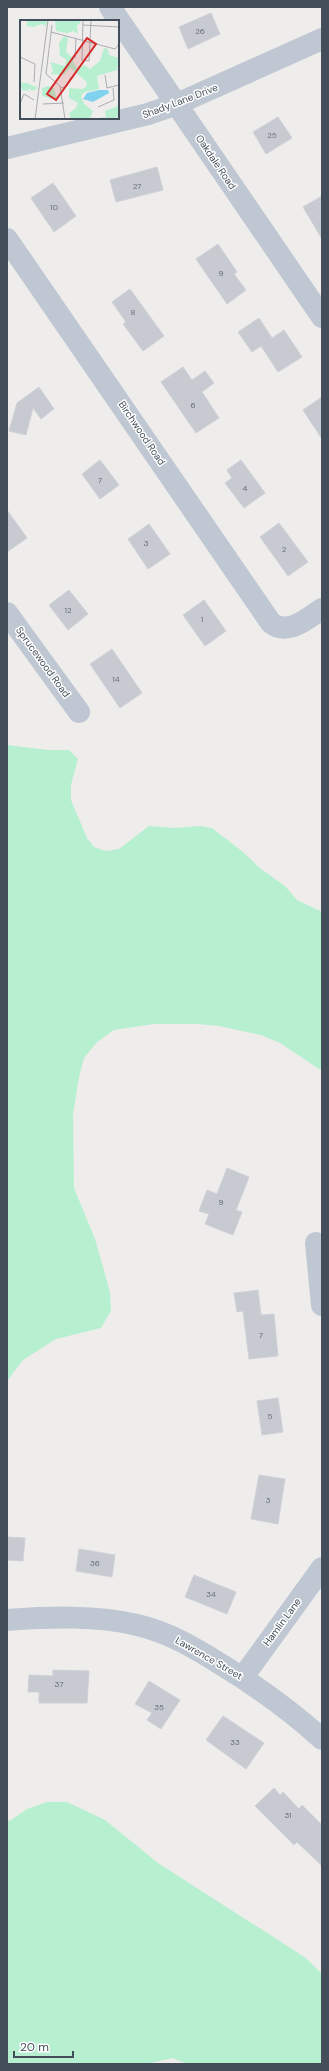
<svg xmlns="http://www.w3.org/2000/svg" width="329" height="2071" font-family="'DM Sans',sans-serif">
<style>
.green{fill:#b7f0d0}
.building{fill:#c8cad2;stroke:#cfd1d8}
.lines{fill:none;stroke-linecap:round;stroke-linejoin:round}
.minor{stroke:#bec7d2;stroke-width:22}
.labels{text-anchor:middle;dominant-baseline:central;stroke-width:3;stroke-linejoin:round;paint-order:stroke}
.number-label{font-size:8px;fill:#656d78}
.street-label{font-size:10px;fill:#444e5a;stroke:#fff}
.inset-road{fill:none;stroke:#abadb2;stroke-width:1}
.view{fill:#d62828;fill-opacity:0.15;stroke:#d62828;stroke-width:2}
.inset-edge{fill:none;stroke:#444e5a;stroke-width:2}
</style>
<rect width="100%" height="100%" fill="#efecec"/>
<g class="green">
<path d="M7,745L48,750H69L78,759L71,785V800L87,838L94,847L106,851L119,849L149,826L175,828L200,826L212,828L243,852L261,869L285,886L297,900L322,912V1071L280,1043L261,1035L219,1026L197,1024H154L114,1030L97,1042L84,1058L79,1077L73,1114L74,1188L95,1239L110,1292L111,1311L101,1328L56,1339L23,1360L7,1381Z"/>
<path d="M47,1802H67L105,1820L158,1863L306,1958L322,1974V2064H188L172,2058L146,2064H7V1821L11,1820L27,1809Z"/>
</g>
<g class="building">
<path d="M211,13L220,34L188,49L179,27Z"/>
<path d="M278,117L292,138L266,154L253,132Z"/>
<path d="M157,167L163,190L116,202L110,180Z"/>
<path d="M53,183L76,216L54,232L31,198Z"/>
<path d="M322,196V239L303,207Z"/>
<path d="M218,244L237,272L234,274L246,290L227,304L196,259Z"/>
<path d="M130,289L164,336L143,351L123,324L126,322L112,302Z"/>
<path d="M259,318L272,338L284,330L302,357L278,372L261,346L252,352L238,332Z"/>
<path d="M183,367L192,380L205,371L214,383L202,392L219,418L196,433L161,382Z"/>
<path d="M39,387L54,409L41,419L33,408L26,435L9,431L17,403Z"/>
<path d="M322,397V439L303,410Z"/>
<path d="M100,460L119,485L100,499L82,474Z"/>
<path d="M241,460L265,493L244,508L225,483L232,478L227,470Z"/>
<path d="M7,510L27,538L7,552Z"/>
<path d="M279,523L308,562L288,576L260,537Z"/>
<path d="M149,524L170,554L148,569L128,539Z"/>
<path d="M69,590L88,614L68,630L49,605Z"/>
<path d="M204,600L226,631L205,646L183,615Z"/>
<path d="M112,649L142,693L120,708L90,664Z"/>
<path d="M227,1168L249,1177L236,1210L242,1212L233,1235L205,1224L209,1214L199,1211L207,1190L217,1194Z"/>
<path d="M258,1290L261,1315L274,1314L278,1356L249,1359L243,1311L237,1312L234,1293Z"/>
<path d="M278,1398L283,1432L262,1435L257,1401Z"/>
<path d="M259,1475L285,1479L278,1524L251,1519Z"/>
<path d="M7,1537L25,1538L23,1561L7,1560Z"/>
<path d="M79,1549L115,1555L112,1577L76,1571Z"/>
<path d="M194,1575L236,1592L227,1614L185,1597Z"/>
<path d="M53,1670L89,1671L87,1703H39V1692H28L29,1675L53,1676Z"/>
<path d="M149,1681L180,1700L161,1729L147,1720L152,1713L135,1704Z"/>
<path d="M223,1716L264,1743L246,1769L206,1740Z"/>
<path d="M274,1788L280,1795L283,1792L299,1809L302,1805L322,1825V1866L297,1842L294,1845L255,1806Z"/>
</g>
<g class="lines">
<g class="minor">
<path d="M110,7L322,317"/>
<path d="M7,148L148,114L177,104L322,39"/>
<path d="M7,239L271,623C288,636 307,619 322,609"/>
<path d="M7,613L79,712"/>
<path d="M316,1243L322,1305"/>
<path d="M7,1620C48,1617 97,1615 137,1625C168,1632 195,1648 222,1665C258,1687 291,1711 322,1739"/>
<path d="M243,1677L322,1568"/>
</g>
</g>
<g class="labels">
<g class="number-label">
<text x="200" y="31">26</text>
<text x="272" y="135">25</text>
<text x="137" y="186">27</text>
<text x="54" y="207">10</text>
<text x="221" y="273">9</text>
<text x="133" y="312">8</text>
<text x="193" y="405">6</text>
<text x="100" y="480">7</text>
<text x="245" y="488">4</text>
<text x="146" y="543">3</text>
<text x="284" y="549">2</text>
<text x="68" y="610">12</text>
<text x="202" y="619">1</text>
<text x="116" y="679">14</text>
<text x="221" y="1202">9</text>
<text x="261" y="1335">7</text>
<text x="270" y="1416">5</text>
<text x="268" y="1500">3</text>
<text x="95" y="1563">36</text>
<text x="211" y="1594">34</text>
<text x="59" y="1684">37</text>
<text x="159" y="1707">35</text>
<text x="235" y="1742">33</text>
<text x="288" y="1815">31</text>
</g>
<g class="street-label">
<text transform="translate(180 101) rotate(-21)">Shady Lane Drive</text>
<text transform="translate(216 162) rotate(56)">Oakdale Road</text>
<text transform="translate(142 433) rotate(56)">Birchwood Road</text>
<text transform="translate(43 662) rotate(54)">Sprucewood Road</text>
<text transform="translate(282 1622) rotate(-54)">Hamlin Lane</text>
<text transform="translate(209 1658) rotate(30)">Lawrence Street</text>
</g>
</g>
<g transform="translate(20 20)">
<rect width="99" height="99" fill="#efecec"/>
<path d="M7,0H27L26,6L22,4L13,7L7,6ZM35,0H62L57,6L58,14L53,11L47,13L36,11ZM44,16L48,18L46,32L54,39L53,42L58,49L64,45L70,49L80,41L84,28L88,29L89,35L99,38L97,50L77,56L79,69L65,72L61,76L64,84L73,91L70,99H51L49,93L55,89L58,83L49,78V68L62,69L67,66L66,61L50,48L44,55L31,54L33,50L30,42L45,46L46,39L40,36L39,23ZM0,63H7L18,68L12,71L8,68L9,71L2,70ZM28,66L34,68L37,80L22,76V68ZM99,83V95L95,99H80L82,97L86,98L85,91L96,87Z" fill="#b7f0d0"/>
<path d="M79,70H88L89,73L73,82L63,79L67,73Z" fill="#81d2ef"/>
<path class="inset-road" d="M63,0L62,40L69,41L71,0M32,5L26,54L40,66L45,99M63,5L99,7M31,12L95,29L99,24M0,37L15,44L14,62M55,38L56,18M85,55L87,68L99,65M41,68L47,66L51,57M0,84L4,74L14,80M23,84L44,83M78,87L94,80L93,68M15,99L28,0"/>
<path class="view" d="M67,18L76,24L36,80L27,74Z"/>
<rect width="99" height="99" class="inset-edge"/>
</g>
<rect width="329" height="2071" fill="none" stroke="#444e5a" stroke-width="16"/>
<path d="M14 2051v6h59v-6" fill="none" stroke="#444e5a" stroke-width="2"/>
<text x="20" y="2051" font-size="12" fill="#444e5a" stroke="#ffffff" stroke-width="3" paint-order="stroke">20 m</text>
</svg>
